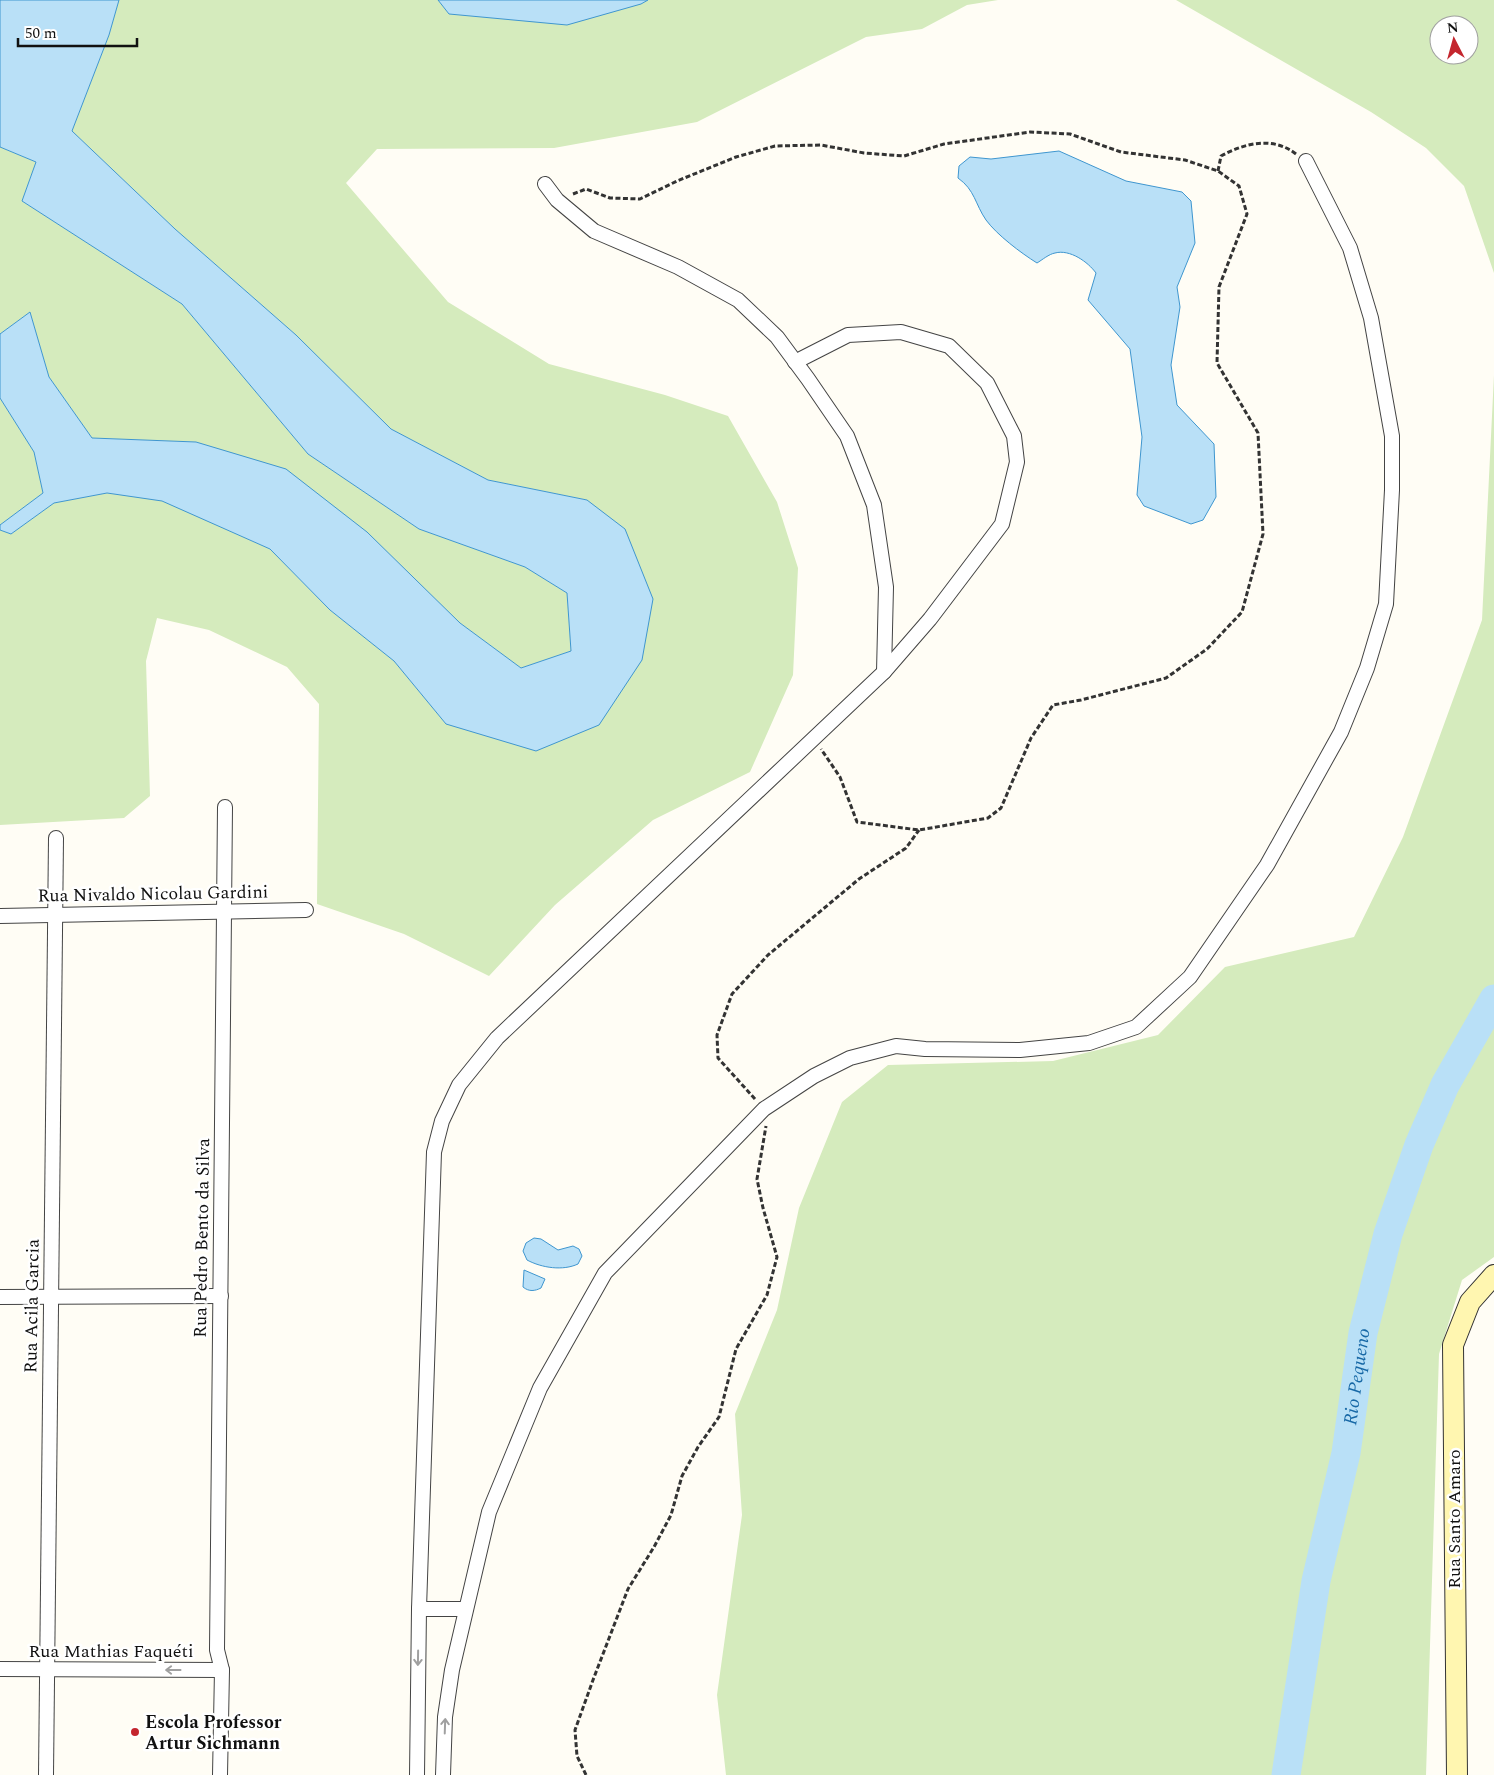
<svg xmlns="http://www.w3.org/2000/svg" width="1494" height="1775" font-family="Spectral,serif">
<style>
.green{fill:#d5ebbd;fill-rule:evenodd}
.water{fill:#b9e0f7;stroke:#3f96cf}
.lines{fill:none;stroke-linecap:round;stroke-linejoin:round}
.river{stroke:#b9e0f7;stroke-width:29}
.street-casing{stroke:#444;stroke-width:16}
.secondary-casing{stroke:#333;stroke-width:22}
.path{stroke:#333;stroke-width:3;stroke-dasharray:5 2.5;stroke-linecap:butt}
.street{stroke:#fff;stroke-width:14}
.secondary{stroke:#fff6b0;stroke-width:20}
.oneway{stroke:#a0a0a0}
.poi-dot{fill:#c4262e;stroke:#fff;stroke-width:2}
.labels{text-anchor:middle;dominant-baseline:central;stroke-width:5;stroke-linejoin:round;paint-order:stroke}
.street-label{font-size:18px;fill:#111;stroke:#fff}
.poi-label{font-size:18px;font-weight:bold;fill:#111;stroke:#fff;text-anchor:start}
.water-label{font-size:19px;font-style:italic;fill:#1768a6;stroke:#fff}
</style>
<rect width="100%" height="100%" fill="#fffdf5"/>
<g class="green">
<path d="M119,0H438L449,14L641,4L648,0H998L967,5L922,29L866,37L697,122L554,148L377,149L346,183L448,302L549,364L665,395L728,416L777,502L798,568L793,675L750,772L653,820L555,905L489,976L404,934L317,904L319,704L287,667L209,630L157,618L146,661L150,796L124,818L0,825V530L11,534L54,503L107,493L162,500L270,549L330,610L394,661L446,724L599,725L587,500L488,480L391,429L296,335L175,229L72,131L109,35Z"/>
<path d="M1176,0H1494V273L1464,186L1426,148L1371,112ZM1439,25H1469V55H1439Z"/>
<path d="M0,147L36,162L22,201L182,304L308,454L419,529L525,567L567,593L571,651L521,668L460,623L196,442L92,438L49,377L30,312L0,334Z"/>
<path d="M1494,317V1257L1462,1280L1439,1354L1426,1775H726L717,1695L742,1515L735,1414L777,1310L799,1208L842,1102L888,1065L1053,1061L1158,1035L1225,967L1354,937L1403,837L1482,620L1494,375Z"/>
<path d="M0,398L34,452L43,493L0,525Z"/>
</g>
<g class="water">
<path d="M0,0H119L109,35L72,131L175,229L296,335L391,429L488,480L587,500L625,529L653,599L642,660L599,725L536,751L446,724L394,661L330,610L270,549L162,501L107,493L54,503L11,534L0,530V525L43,493L34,452L0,398V334L30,312L49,377L92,438L196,442L286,469L367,532L460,623L521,668L571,651L567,593L525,567L419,529L308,454L182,304L22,201L36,162L0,147Z"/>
<path d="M438,0H648L641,4L567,25L449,14Z"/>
<path d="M1059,151L1126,181L1182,192L1191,201L1195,243L1177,287L1180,307L1171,365L1177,405L1214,444L1216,497L1203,520L1191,524L1144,506L1137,495L1142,437L1130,349L1088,300L1096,273C1088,262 1070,249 1055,253C1049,254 1042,260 1037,263C1021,253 997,235 986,220C975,204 975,190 958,178L959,166L970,157L991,159Z"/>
<path d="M534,1238L541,1239L558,1250L573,1246L579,1249L582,1256L578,1264C563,1271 542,1268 527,1260L523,1251L526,1243Z"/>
<path d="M524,1270L545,1279L541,1288C535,1291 529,1292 523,1287Z"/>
</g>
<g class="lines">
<path class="river" id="s1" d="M1286,1775L1316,1581L1346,1453L1363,1333L1388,1234L1419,1145L1445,1085L1494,999"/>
<defs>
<g id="street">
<path d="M545,184L557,200L594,231L678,267L738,300L777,337L808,379L847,436L874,505L886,587L884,672"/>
<path d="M0,916L306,910"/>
<path d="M0,1297L221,1296"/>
<path d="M419,1609H465"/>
<path d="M0,1669L222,1670"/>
<path d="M46,1775L56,838"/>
<path d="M220,1775L222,1670L217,1650L225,807"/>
<path d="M417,1775L419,1609L434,1152L442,1121L459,1085L497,1038L884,672L930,619L1002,524L1017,462L1014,436L987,383L949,346L901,332L848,335L795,362"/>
<path d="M443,1775L445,1717L452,1670L489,1512L540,1388L605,1273L764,1109L814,1076L850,1058L896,1046L925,1049L1020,1050L1089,1043L1136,1027L1190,977L1267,865L1341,732L1367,668L1386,604L1392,490V436L1371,318L1350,248L1306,161"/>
</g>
<path id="secondary" d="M1457,1775L1453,1345L1470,1302L1494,1275"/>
</defs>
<use href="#street" class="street-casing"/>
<use href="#secondary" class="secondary-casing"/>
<g class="path">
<path d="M1218,171L1221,156C1245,143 1273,136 1296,154"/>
<path d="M573,194L586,189L610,198L640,199L677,181L736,157L775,146L821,145L864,153L904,156L944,144L1030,132L1070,134L1121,152L1185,160L1218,171L1239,186L1247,214L1219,287L1217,363L1258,433L1263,534L1242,612L1207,649L1166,678L1081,700L1053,705L1031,738L1001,808L988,818L919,830L857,822L840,777L821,749"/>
<path d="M755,1099L718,1058L717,1035L732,994L768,955L859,879L906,848L919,830"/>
<path d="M586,1775L577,1756L575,1730L593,1680L628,1589L654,1547L671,1515L682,1476L698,1447L719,1417L736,1349L767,1295L777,1257L763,1208L757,1179L766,1126"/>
</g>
<use href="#street" class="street"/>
<use href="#secondary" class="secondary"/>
</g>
<defs><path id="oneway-shaft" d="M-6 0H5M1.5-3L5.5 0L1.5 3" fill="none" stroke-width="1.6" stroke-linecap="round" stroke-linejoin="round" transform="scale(1.25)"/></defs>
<g class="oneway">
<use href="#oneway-shaft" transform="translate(418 1658) rotate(91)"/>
<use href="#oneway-shaft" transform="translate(173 1670) rotate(-180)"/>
<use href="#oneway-shaft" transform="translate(445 1726) rotate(-88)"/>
</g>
<circle class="poi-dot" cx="135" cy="1732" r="5"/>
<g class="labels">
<g class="street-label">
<text transform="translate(153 894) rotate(-1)">Rua Nivaldo Nicolau Gardini</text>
<text transform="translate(202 1238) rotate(-89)">Rua Pedro Bento da Silva</text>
<text transform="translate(32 1306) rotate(-89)">Rua Acila Garcia</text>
<text transform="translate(1454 1519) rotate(-90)">Rua Santo Amaro</text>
<text x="111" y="1651">Rua Mathias Faquéti</text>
</g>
<g class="poi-label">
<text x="145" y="1722">Escola Professor<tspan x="145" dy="21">Artur Sichmann</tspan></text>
</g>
<g class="water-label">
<text stroke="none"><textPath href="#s1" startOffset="405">Rio Pequeno</textPath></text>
</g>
</g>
<g transform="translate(1454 40) rotate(354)"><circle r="24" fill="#ffffff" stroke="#a0a0a0"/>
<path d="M0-4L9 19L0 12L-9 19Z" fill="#c4262e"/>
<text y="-8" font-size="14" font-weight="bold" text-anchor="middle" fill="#111111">N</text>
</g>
<path d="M18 38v8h119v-8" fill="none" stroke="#111111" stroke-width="2.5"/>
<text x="25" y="38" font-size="15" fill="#111111" stroke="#ffffff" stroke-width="4" paint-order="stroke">50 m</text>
</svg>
